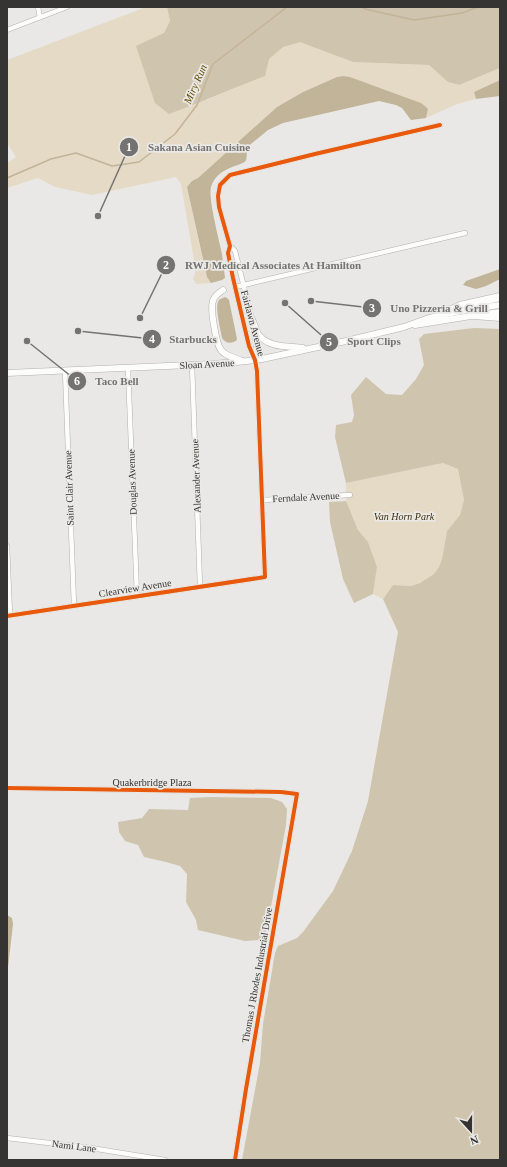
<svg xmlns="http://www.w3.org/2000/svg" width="507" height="1167" font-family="Georgia,serif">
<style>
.green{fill:#e5dac6}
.forest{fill:#cfc4ad}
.water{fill:#c1b498}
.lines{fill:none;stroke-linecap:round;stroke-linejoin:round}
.stream{stroke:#c1b498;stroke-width:1.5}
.minor-casing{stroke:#b1b0af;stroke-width:5.5}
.secondary-casing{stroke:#b1b0af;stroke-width:7}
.motorway-casing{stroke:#b1b0af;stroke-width:9}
.minor{stroke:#fcfcfb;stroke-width:4.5}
.secondary{stroke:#fcfcfb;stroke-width:6}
.motorway{stroke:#fcfcfb;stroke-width:8}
.cycleway-casing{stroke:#eae9e5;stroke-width:6}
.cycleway{stroke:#e8590c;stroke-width:4}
.labels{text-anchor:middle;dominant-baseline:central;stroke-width:3.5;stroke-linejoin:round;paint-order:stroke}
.street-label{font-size:10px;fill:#353433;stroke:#eae9e5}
.park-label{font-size:10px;font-style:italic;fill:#3d2e0d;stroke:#eae9e5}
.water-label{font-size:11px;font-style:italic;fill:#654b01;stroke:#eae9e5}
.leader{fill:none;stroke:#747372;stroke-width:1.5}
.callout-dot{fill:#747372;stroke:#eae9e5;stroke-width:1.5}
.mark-label{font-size:12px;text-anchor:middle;font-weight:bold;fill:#fff}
.callout-label{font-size:11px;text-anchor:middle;font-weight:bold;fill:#747372;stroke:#eae9e5;stroke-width:3.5;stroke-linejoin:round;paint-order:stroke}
</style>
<rect width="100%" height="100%" fill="#e9e8e6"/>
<g class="green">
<path d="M146,7H167L170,21L164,33L207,100L231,89L283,47L300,41L353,62L429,65L448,82L459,85L500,68V80L474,92L476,99L457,104L426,118L428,109L425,106L421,103L350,77L343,76L337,77L303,92L277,107L198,178L192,181L187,187L200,247L207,277L211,283L196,284L193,278L195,274V266L181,184L176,177L92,195L55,187L38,178L7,188V163L16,157L7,143V60Z"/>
<path d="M443,463L458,469L464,500L460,515L447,531L442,559L439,567L434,574L420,583L411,586L393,585L383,599L373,594L377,567L368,542L358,530L346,501V483Z"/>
</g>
<g class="forest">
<path d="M167,7H500V68L459,85L448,82L429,65L353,62L300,42L283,47L269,59L265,76C233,88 201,102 169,114L155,103L136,46L164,33L170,21Z"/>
<path d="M474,328L500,329V1160H242L260,1063L263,1024L275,953L278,946L297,938L303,932L333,891L352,851L368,801L398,632L383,599L393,585L411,586L420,583L434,574L439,567L442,559L447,531L460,515L464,500L458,469L443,463L346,483L335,437L336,425L352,422L354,415L351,395L366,377L386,394L402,395L416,379L424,365L419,339L424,334Z"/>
<path d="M346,501L358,530L368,542L377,567L373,594L354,603L343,579L330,522L329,502Z"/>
<path d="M211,797L271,798L282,802L287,809L286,825L266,934L260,940L245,941L198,930L196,920L186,902L187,874L180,866L166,862L144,857L138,845L125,841L119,832L118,822L142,818L149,809L188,810L190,798Z"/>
</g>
<g class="water">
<path d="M343,76L350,77L421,103L425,106L428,109L426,118L411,120L402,108L396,105L379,101L283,123L268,130L246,148C247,152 247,157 246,160C243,167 218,165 211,187C208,199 219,239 222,254C223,262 224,270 225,278L222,280L211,283L207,277L187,187L192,181L198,178L277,107L303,92L337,77Z"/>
<path d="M500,80V96L476,99L474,92Z"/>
<path d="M500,269V279L486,286L476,289L463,285L466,281Z"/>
<path d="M225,297L227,298L229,300L237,339L236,341C230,344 225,343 222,338C221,330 214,306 219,300C220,299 223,298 225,297Z"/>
<path d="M7,915L12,918L13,924L7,976Z"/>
</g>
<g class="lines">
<g class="stream">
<path d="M362,7L365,9L414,20L462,13L478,7"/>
<path d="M7,178L51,159L76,153L112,166L139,162L175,134L197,105L213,64L287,7"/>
</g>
<defs>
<g id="minor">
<path d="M38,7L40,17"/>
<path d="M7,30L67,7"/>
<path d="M230,246L235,251L252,319L256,345L255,358"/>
<path d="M235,287L465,233"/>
<path d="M192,365L200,586"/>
<path d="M128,368L137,596"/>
<path d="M65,370L74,606"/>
<path d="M263,500L350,495"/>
<path d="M7,546L10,615"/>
<path d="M7,616L265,577L257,371L255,360L249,346L233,278L228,253L230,246L219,207L218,196L220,185L230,175L315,154L440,125"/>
<path d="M7,788L281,792L297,794L246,1089L235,1160"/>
<path d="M7,1138L91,1148L165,1160"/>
</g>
<g id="secondary">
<path d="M223,290C219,293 214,296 213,301C210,308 216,344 221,350C225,356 236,358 242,361"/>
<path d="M486,314L500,312"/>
<path d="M252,319C254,324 256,329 258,334C268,348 288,346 303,348"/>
<path d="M415,325L477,315"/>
<path d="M7,373L213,364L247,361L262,359L346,341L404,327L426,319L441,315L467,310L500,305"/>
</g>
<g id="motorway">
<path d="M441,315L460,306L500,297"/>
<path d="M474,315L500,317"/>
</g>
</defs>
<use href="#minor" class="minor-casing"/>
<use href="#secondary" class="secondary-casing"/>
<use href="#motorway" class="motorway-casing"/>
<use href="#minor" class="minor"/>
<use href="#secondary" class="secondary"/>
<use href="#motorway" class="motorway"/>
<defs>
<g id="cycleway">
<path d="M7,616L265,577L257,371L255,360L249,346L233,278L228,253L230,246L219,207L218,196L220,185L230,175L315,154L440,125"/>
<path d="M7,788L281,792L297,794L246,1089L235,1160"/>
</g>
</defs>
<use href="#cycleway" class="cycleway-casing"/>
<use href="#cycleway" class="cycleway"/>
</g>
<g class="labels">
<g class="street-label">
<text transform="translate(253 323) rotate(75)">Fairlawn Avenue</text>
<text transform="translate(207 364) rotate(-3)">Sloan Avenue</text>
<text transform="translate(196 476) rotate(-92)">Alexander Avenue</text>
<text transform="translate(132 482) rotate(-92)">Douglas Avenue</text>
<text transform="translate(69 488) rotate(-92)">Saint Clair Avenue</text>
<text transform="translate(306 497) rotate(-3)">Ferndale Avenue</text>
<text transform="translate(135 588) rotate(-9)">Clearview Avenue</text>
<text x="152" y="782">Quakerbridge Plaza</text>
<text transform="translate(257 975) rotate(-80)">Thomas J Rhodes Industrial Drive</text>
<text transform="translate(74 1146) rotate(7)">Nami Lane</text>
</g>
<g class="park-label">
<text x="404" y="516">Van Horn Park</text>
</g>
<g class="water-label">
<text transform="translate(195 84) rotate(-66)">Miry Run</text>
</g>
</g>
<path class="leader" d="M98 216L129 147M140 318L166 265M311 301L372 308M78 331L152 339M285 303L329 342M27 341L77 381"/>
<g class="callout-dot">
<circle cx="98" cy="216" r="4"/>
<circle cx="140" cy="318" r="4"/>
<circle cx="311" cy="301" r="4"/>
<circle cx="78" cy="331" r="4"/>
<circle cx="285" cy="303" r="4"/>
<circle cx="27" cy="341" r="4"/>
<circle cx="129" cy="147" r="10"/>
<circle cx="166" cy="265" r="10"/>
<circle cx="372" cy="308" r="10"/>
<circle cx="152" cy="339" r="10"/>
<circle cx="329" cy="342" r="10"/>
<circle cx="77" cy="381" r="10"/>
</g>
<g class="mark-label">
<text x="129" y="151">1</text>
<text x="166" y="269">2</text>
<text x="372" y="312">3</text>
<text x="152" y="343">4</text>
<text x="329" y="346">5</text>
<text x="77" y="385">6</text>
</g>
<g class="callout-label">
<text x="199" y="151">Sakana Asian Cuisine</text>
<text x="273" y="269">RWJ Medical Associates At Hamilton</text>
<text x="439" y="312">Uno Pizzeria &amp; Grill</text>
<text x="193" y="343">Starbucks</text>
<text x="374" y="345">Sport Clips</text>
<text x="117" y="385">Taco Bell</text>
</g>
<rect width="507" height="1167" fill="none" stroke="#353433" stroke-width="16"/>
<g transform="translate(471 1131) rotate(159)" stroke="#eae9e5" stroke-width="3" paint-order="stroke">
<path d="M0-3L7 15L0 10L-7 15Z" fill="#353433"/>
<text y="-6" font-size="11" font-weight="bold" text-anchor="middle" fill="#353433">N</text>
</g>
</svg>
